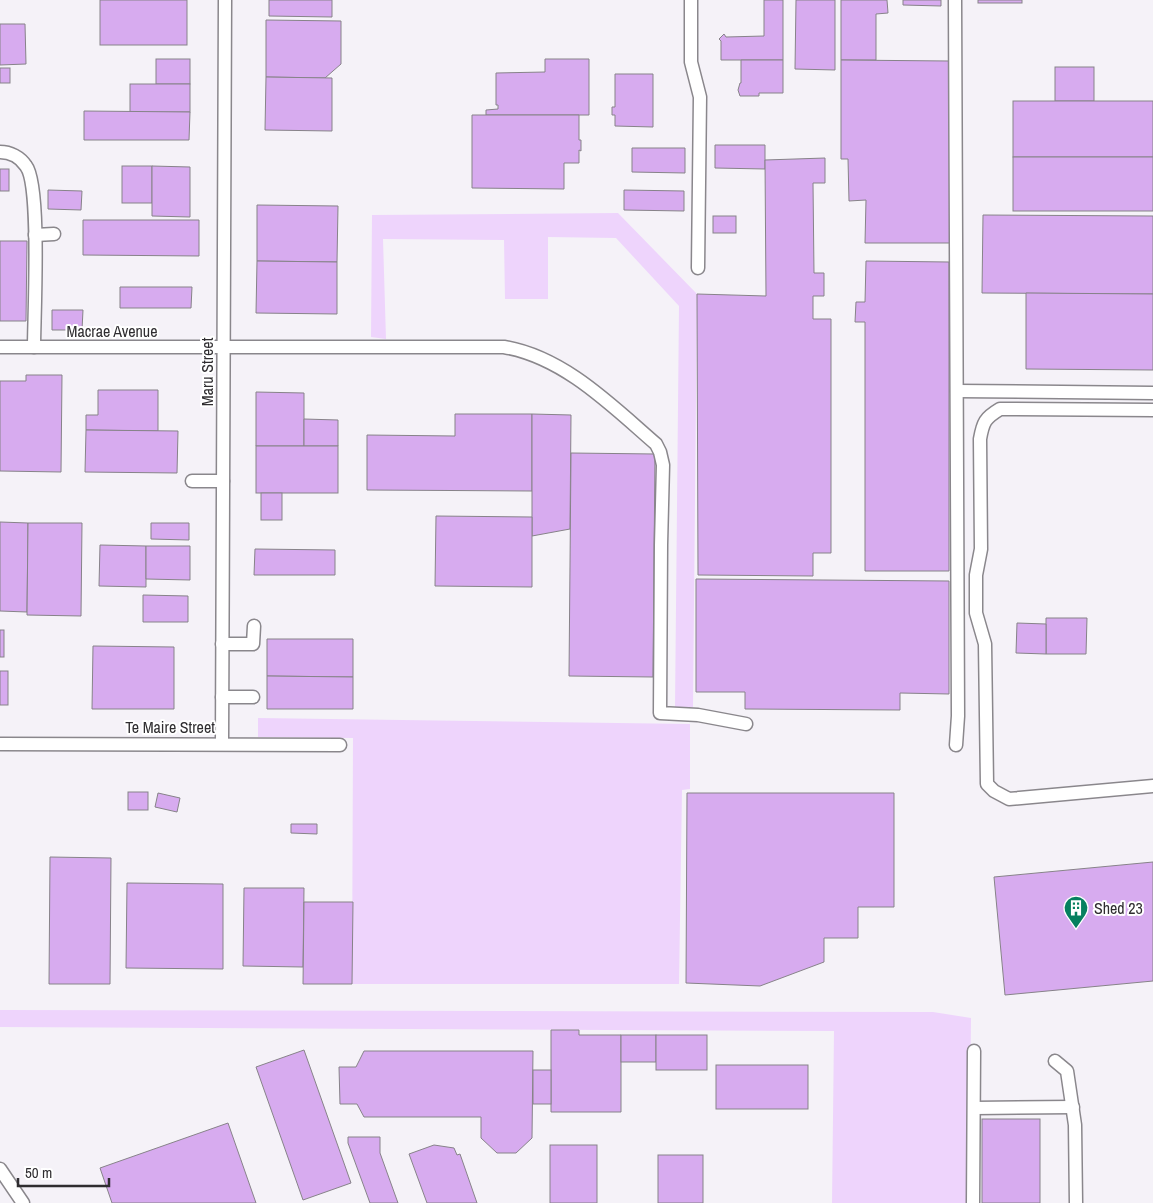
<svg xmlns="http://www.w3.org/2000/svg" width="1153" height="1203" font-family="'Archivo Narrow',sans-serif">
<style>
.green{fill:#eed4fc}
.building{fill:#d7abef;stroke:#878389}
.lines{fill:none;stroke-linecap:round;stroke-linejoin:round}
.minor-casing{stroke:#8a878c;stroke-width:15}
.minor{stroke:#fff;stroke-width:12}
.labels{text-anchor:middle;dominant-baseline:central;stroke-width:4;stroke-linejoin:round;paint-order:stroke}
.street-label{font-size:16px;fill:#2f2d30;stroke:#fff}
.poi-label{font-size:16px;fill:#2f2d30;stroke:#fff;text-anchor:start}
</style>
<rect width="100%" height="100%" fill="#f5f2f8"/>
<g class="green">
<path d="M618,213L697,294L693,707H675L679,306L616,238L548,237V299H505L504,240L383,239L386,339L371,337L372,215Z"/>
<path d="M258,718L690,724V789L682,790L679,984H352L353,738L258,737Z"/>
<path d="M0,1010L933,1012L971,1018L969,1203H832L834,1031L0,1027Z"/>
</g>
<g class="building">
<rect x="100" y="0" width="87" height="45"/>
<path d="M269,0H332V17L269,16Z"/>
<path d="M764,0H783V60H721V41L719,39L724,34L726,37L764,36Z"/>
<path d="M796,0H835V70L795,69Z"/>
<path d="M841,0H887L888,13L876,14V60H841Z"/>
<path d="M903,0H941V6L903,5Z"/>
<rect x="978" y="0" width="44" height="3"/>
<path d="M266,20L341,21V64L325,78L266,77Z"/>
<path d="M0,24H25L26,64L0,65Z"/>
<rect x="156" y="59" width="34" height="25"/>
<path d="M545,59H589V115H486V110L498,109V105H496V73L545,72Z"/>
<path d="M741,60H783V93H759V96H740L738,90L740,83H741Z"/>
<path d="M841,60L949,61L950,243H865L866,200L849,201L848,159H841Z"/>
<rect x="1055" y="67" width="39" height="34"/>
<rect x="0" y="68" width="10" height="15"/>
<path d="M615,74H653V127L615,126V115H612V107H615Z"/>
<path d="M266,77L332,78V131L265,130Z"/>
<rect x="130" y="84" width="60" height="28"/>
<rect x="1013" y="101" width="140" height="56"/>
<path d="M84,111L190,112L189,140H84Z"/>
<path d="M472,115H579V140H581V151L579,150V163H564V189L472,188Z"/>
<path d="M715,145H765V169L715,168Z"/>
<path d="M632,148H685V173L632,172Z"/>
<rect x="1013" y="157" width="140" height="54"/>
<path d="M825,158V183H813L814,273H824V296H813V319H831V553H813V576L698,575L697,294L766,296L765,160Z"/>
<rect x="122" y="166" width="30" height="37"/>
<path d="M152,166L190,167V217L152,216Z"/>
<rect x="0" y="169" width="9" height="22"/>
<path d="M48,190L82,191L81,210L48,209Z"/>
<path d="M624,190L684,191V211L624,210Z"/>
<path d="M257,205L338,206L337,262L257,261Z"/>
<path d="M983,215L1153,216V294L982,293Z"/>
<rect x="713" y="216" width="23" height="17"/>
<path d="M83,220H199V256L83,255Z"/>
<path d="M0,241H27L26,321H0Z"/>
<path d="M257,261L337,262V314L256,313Z"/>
<path d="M866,261L949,262V571H865V322H855L856,302H865Z"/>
<path d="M120,287H192L191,308H120Z"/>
<path d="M1026,293L1153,294V370L1026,369Z"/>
<path d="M52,310H83L82,330H52Z"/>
<path d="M26,375H62L61,472L0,471V381H26Z"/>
<path d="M98,390H158V431L86,430V415H98Z"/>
<path d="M256,392L304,393V446H256Z"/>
<path d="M455,414H532V491L367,490V435L455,436Z"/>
<path d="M532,414L571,415L570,529L532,536Z"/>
<path d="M304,419L338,420V446H304Z"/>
<path d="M86,430L178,431L177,473L85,472Z"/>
<rect x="256" y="446" width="82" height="47"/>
<path d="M571,453L655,454L653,677L569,676Z"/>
<rect x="261" y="493" width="21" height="27"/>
<path d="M436,516L532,517V587L435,586Z"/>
<path d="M0,522L28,523L27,612L0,611Z"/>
<path d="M28,523H82L81,616L27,615Z"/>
<path d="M151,523H189V540L151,539Z"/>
<path d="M100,545L146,546V587L99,586Z"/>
<path d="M146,546H190V580L146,579Z"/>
<path d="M255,549L335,550V575H254Z"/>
<path d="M696,579L949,581V694L900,693V710L745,709V692H696Z"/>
<path d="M143,595L188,596V622H143Z"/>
<path d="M1046,618H1087L1086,654H1046Z"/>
<path d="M1017,623L1046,624V654L1016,653Z"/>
<rect x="0" y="630" width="4" height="27"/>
<path d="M267,639H353V677L267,676Z"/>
<path d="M93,646L174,647V709H92Z"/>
<rect x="0" y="671" width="8" height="34"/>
<path d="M267,676L353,677V709H267Z"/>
<rect x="128" y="792" width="20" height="18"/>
<path d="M158,793L180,798L177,812L155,807Z"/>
<path d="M687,793H894V907H858V938H824V962L760,986L686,983Z"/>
<path d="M291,824H317V834L291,833Z"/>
<path d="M50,857L111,858L110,984H49Z"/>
<path d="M1153,862V981L1005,995L994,877Z"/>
<path d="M127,883L223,884V969L126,968Z"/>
<path d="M244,888H304L303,967L243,966Z"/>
<path d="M304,902H353L352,984H303Z"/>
<path d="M551,1030H579V1035H621V1112H551Z"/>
<rect x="621" y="1035" width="35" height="27"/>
<rect x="656" y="1035" width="51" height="35"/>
<path d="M304,1050L351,1183L303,1200L256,1067Z"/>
<path d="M364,1051H533L532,1138L516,1153H497L481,1138V1117H364L357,1104H340L339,1067H356Z"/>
<rect x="716" y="1065" width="92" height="44"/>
<rect x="533" y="1070" width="18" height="34"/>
<rect x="982" y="1119" width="58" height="84"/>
<path d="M228,1123L256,1203H112L100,1168Z"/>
<path d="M348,1137H380V1153L398,1203H370L348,1143Z"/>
<path d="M434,1145L454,1148L457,1155L460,1154L477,1203H427L409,1154Z"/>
<rect x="550" y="1145" width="47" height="58"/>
<rect x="658" y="1155" width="45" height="48"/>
</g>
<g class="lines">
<defs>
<g id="minor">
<path d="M691,0V62L700,97L698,268"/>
<path d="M955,0L958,716L956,745"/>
<path d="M0,152C10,152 20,157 26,166C41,185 34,316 34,347"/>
<path d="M35,235L54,234"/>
<path d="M0,347H504C564,357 612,406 656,444L660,452L663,465L661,545L660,713L698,715L746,724"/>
<path d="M957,391L1153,393"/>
<path d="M1153,410L1000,409C985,418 983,422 980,439L981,549L976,575V613L985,644L987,784L994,791L1009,799L1153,786"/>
<path d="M192,481H223"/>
<path d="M222,644H253L254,626"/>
<path d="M222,697H253"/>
<path d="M222,743L225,0"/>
<path d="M0,744L340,745"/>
<path d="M1055,1061L1067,1071L1075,1125L1076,1203"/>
<path d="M975,1108L1073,1107"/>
<path d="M0,1169L23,1203"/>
<path d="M973,1203L974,1051"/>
</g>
</defs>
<use href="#minor" class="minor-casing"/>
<use href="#minor" class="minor"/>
</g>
<defs>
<symbol id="building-pin" viewBox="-11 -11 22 30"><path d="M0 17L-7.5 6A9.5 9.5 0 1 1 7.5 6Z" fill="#06805f" stroke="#fff"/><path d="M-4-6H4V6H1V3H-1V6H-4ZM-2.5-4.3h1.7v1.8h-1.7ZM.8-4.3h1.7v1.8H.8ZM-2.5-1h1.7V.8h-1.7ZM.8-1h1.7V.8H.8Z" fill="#fff"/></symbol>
</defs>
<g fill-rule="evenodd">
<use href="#building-pin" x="1062" y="894" width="28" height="38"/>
</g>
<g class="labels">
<g class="street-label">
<text x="112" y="331">Macrae Avenue</text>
<text transform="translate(207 372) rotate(-90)">Maru Street</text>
<text x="170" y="727">Te Maire Street</text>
</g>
<g class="poi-label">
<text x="1094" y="908">Shed 23</text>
</g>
</g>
<path d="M18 1178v8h91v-8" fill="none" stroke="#2f2d30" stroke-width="2.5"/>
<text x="25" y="1178" font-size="15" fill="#2f2d30" stroke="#ffffff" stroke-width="4" paint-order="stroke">50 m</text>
</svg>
